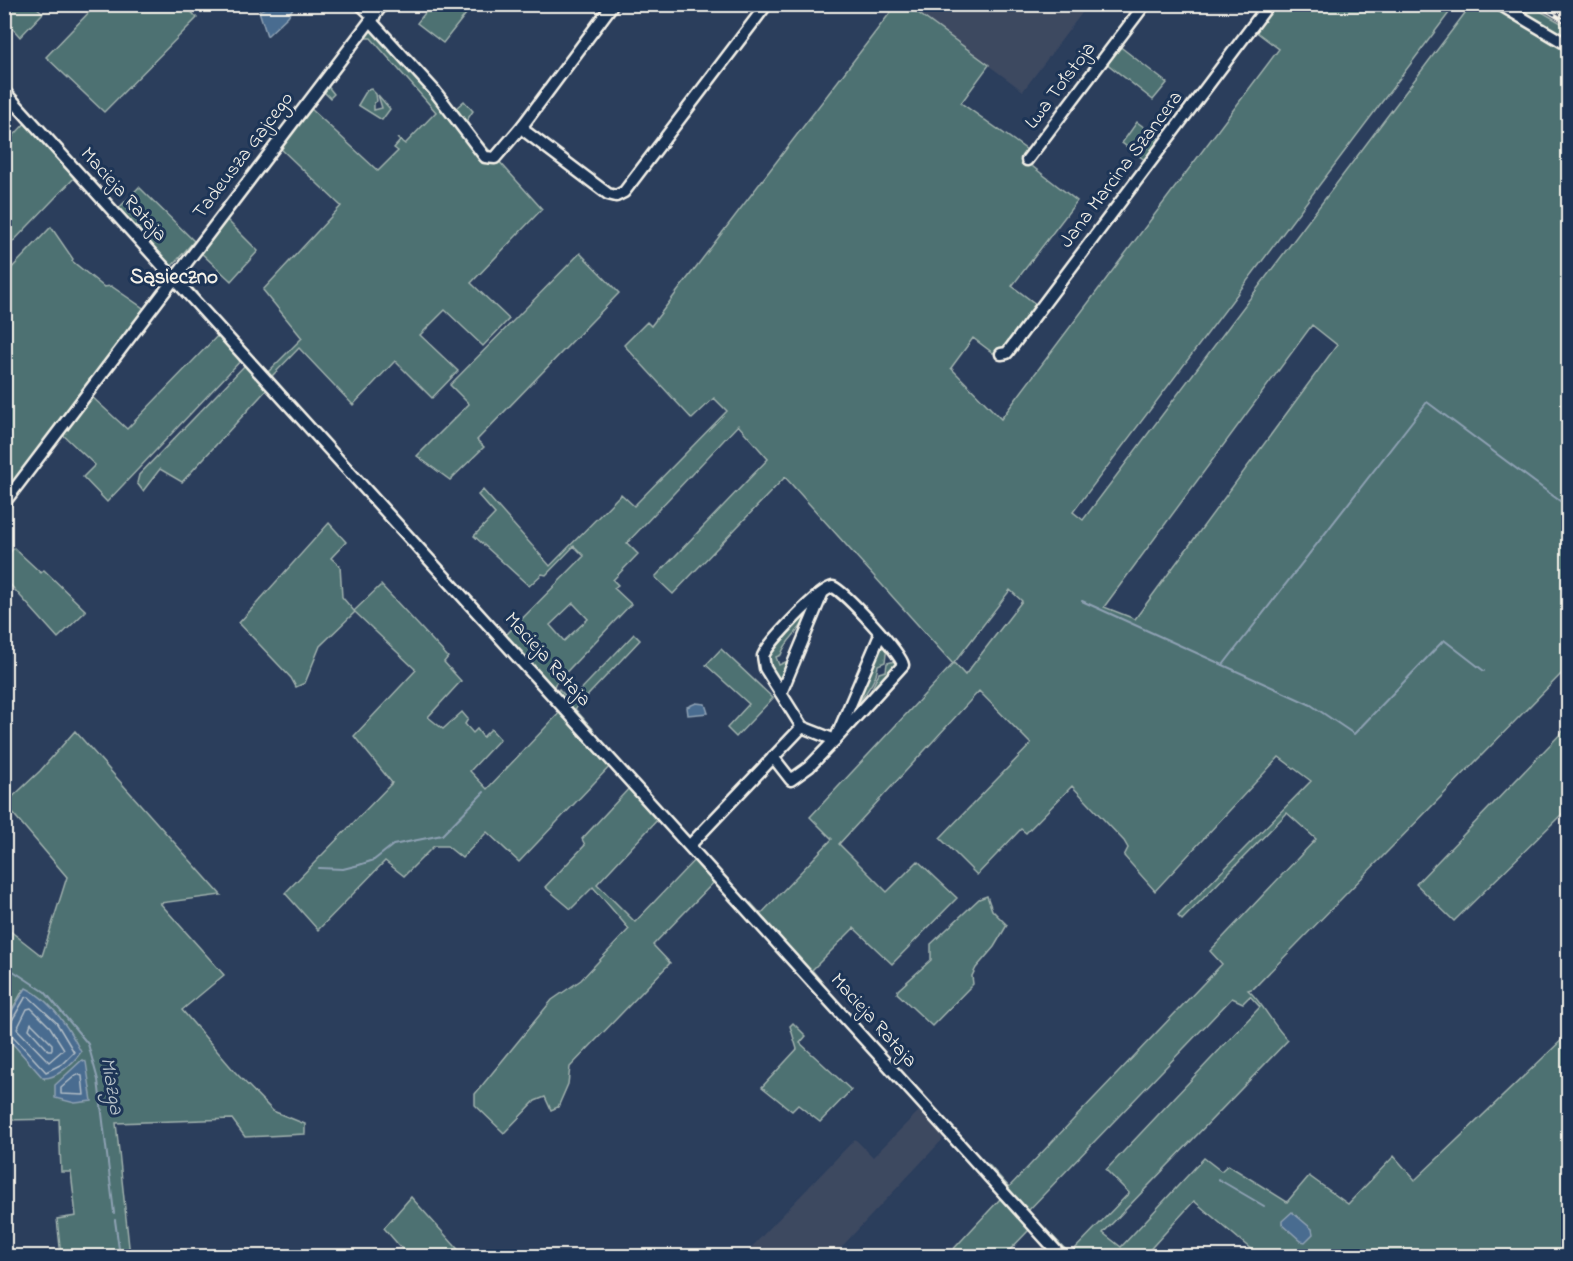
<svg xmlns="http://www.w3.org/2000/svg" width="1573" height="1261" font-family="'Indie Flower',sans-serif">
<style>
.built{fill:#3c4861}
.green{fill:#4d7172;stroke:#a0b1ad;stroke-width:1.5;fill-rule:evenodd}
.water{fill:#4a6c90;stroke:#8ea1b3;stroke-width:1.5}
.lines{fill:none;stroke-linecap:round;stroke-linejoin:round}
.shore{stroke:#b0bcc5;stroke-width:1.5}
.stream{stroke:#8ea1b3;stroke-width:2}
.minor-casing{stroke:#f4f1e8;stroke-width:15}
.minor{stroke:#1d3557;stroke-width:10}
.rail-casing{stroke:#f4f1e8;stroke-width:4.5}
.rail{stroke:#1d3557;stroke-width:2;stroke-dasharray:7;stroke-linecap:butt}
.labels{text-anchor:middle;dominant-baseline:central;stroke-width:6;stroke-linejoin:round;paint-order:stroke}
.street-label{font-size:20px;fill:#f4f1e8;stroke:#1d3557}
.neighbourhood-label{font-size:21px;font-weight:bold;fill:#f4f1e8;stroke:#1d3557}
.water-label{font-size:21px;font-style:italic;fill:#b8c2c9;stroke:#1d3557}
</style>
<rect width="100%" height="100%" fill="#2b3e5c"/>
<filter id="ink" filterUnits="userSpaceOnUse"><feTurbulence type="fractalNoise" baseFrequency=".0167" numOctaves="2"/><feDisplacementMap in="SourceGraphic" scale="12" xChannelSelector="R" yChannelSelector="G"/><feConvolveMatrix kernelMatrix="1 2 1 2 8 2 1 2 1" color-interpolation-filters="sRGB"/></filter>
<g filter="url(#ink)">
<g class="built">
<path d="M907,5H1088L1023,91Z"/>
<path d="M1530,5H1568V27Z"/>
<path d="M920,1110L945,1137L833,1256H743L855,1139L873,1157Z"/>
</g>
<g class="green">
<path d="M97,4L185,5L197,18L104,112L46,57Z"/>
<path d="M432,4H472L473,5L443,43L417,23Z"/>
<path d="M1313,4L1455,5L1073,512L1083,520L1471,5H1494L1568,48V667L1254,988L1248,990C1264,1004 1272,1025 1288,1040L1103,1233L1121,1247L1204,1158L1221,1171L1228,1165L1287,1202L1309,1176L1348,1204L1394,1156L1415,1180L1568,1034V1250L1562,1256H1259L1194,1201L1144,1256H1064L1040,1229L1041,1224L1070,1254L1129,1193L1106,1170L1260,1007L1250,996L1243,1003L1232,998L1026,1213L985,1166L988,1164L1009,1187L1222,964L1210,951L1316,839L1287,813L1182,920L1178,916L1311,781L1279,757L1155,891L1124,856L1128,848L1124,841L1072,786L1026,833L1021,829L977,875L940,838L1031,744L979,691L839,844L887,892L918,861L957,898L892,964L854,928L812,970L822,982L818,983L763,918L749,906L751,903L761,914L832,839L810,817L953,664L785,477L673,594L655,577L768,459L738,425L627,543L638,554L613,580L618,585L614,588L631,604L555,684L554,687L505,636L584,556L574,546L546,575L542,574L529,586L474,536L495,514L478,495L483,490L550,566L621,494L634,506L727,411L714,398L692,419L624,345L647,322L651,326L896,5H907L989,65L961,103L1030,152L1028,163L1077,201L1012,286L1037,305L1005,350L1001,348L993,353L973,338L951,368L1001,419L1279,49L1255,31L1238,55L1272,5H1301L1308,10ZM1312,325L1337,345L1135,619L1104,607ZM1010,590L1022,601L965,675L954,663ZM573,603L588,619L564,641L550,625Z"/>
<path d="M14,5H34L43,13L20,37L5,20V14Z"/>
<path d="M1503,5H1530L1568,27V43Z"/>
<path d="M371,26L448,109L477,154L497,159L542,209L471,283L509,319L483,346L445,310L420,335L458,371L432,398L395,361L353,405L299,348L272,376L288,394L285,395L250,357L251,354L268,372L302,338L263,290L341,206L279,147L326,84L334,94L330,98L323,91L310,108L378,171L398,151L394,148L400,141L397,138L405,144L436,112L371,38H364L331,80Z"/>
<path d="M1118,45L1167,83L1153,100L1105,62Z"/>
<path d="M371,89L376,94L377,101L374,103V110L382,108L378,95L390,109L382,120L358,105L367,90Z"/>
<path d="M464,101L473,111L465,123L492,153L489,156L449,104L450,102L456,108Z"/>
<path d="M28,120L77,175L5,250V145Z"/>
<path d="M1137,122L1161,140L1146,161L1122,143Z"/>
<path d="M139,187L194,241L172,266L130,226L132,223L128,218L124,219L116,211Z"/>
<path d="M237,203L239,204L226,219L258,251L231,281L200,252C188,270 180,275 197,293L193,295L180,278Z"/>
<path d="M51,227L73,259L72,261L104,287L111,286L146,310L5,498V275Z"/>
<path d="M580,253L619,293L477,440L484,447L450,480L417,456L469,404L450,385Z"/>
<path d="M221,332L244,357L107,502L83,477L95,465L61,433L90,395L127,429Z"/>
<path d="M247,363L270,386L182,482L160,469L143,491L137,483L139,475Z"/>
<path d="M329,523L346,542L331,558L340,566L342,597L354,611L381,585L448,657L444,662L461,681L428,717L443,729L462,712L468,719L465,724L473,733L477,729L483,737L491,729L500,739L470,771L487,789L562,710L612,764L519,862L487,832L462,858L447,846H434L404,876L385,861L318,930L285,893L392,783L354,736L416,670L355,612L320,646L305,683L296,687L291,678L239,623Z"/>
<path d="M14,548L41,573L44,570L86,611L58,638L5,579V558Z"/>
<path d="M807,610C806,629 786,637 781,655L776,657L779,665L792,659L782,681L779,682L767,667V654Z"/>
<path d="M634,634L640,640L575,709L593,729L589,730L556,693L559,689L570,701Z"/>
<path d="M880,645L887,647L885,662L878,665C877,682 862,696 853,711Z"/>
<path d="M721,649L773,698L736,737L727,728L749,704L706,665Z"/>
<path d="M899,660L900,663L854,712L871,690L879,673L886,671L887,663Z"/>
<path d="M1568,726V808L1454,921L1416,884Z"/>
<path d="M75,731L221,895L160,903L224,975L182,1010L235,1072L273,1111L305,1124V1134L245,1137L232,1119L116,1123L130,1256H61L57,1219L76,1216L71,1172H61L59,1119L5,1120V1035L44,1078L29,990H23L5,1022V927L42,956L67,877L5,804L40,771Z"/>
<path d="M632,785L661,816L597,884L635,922L697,857L717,879L653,945L670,963L570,1067L568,1084L558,1107L551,1110L545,1097L535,1101L504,1133L475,1105V1094L552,1000L581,980L629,929L593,887L571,909L545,887L585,845L582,839Z"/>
<path d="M987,896L992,910L1007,925L994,947L976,968L972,976L973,984L932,1026L897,993L898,990L931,960V944L979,899Z"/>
<path d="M793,1023L806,1036L800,1043L851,1090L820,1122L798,1105L792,1111L762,1087L797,1049L790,1026Z"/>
<path d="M992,1188L1044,1244L1029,1230L1004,1256H947L1001,1198Z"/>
<path d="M411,1197L464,1256H408L384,1228Z"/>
</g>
<g class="water">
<path d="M270,5H295L288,16L267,36L259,11Z"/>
<path d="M696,703L705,704L708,713L688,715L687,707Z"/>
<path d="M26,988C51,1000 69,1028 81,1052C74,1062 57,1079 43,1078L5,1035V1022Z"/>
<path d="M82,1060L86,1062L92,1101L75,1103L55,1098V1085Z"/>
<path d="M1292,1212L1312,1229L1313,1234L1305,1242L1301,1241L1282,1224V1221Z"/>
</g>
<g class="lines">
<g class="shore">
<path d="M31,1008L50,1027L64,1049L49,1062L17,1029L27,1009Z"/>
<path d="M31,1023L52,1044V1050H48L29,1029Z"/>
<path d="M4,1024L11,1022L25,998L29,997L56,1022L74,1052L62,1064L46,1072L11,1034L4,1032"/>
<path d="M77,1074L82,1076L84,1095L61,1094V1088Z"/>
</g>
<g class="stream">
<path d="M1082,601L1311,705L1354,734L1444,640L1484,671"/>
<path d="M1223,665L1427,402L1568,507"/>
<path d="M319,868L343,869L359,865L374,860L393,845L442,835L484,792"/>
<path d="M4,965L45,992L88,1044L98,1080L114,1213"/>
<path d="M1218,1179L1264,1206"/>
<path d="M115,1220L120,1256"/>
</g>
<defs>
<g id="minor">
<path d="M360,4L374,17"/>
<path d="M613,4L523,125L526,132L608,194L616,196L624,192L767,4"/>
<path d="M1499,4L1568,45"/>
<path d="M371,21L434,90L485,157L495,158L523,125"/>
<path d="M4,91L1061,1256"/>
<path d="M1027,160L1145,4"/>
<path d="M1001,354L1007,353L1269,4"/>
<path d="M4,503L383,4"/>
<path d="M781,693L822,594"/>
<path d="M773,757L791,780L809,767L835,740L880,635"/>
<path d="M690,845L802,727L765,668L763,656C769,642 819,589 833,587C845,592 901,653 903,665L835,740L802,727"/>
</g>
</defs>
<use href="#minor" class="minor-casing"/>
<use href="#minor" class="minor"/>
<defs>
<g id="rail">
<path d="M1537,4L1568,23"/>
<path d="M1566,4L1568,6"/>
</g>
</defs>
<use href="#rail" class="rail-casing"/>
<use href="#rail" class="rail"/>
</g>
</g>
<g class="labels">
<g class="street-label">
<text transform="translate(1061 86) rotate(-53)">Lwa Tołstoja</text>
<text transform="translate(244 156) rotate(-53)">Tadeusza Gajcego</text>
<text transform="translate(1122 170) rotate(-53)">Jana Marcina Szancera</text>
<text transform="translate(123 195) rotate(48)">Macieja Rataja</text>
<text transform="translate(547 660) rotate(48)">Macieja Rataja</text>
<text transform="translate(873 1021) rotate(48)">Macieja Rataja</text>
</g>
<g class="neighbourhood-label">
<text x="174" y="278">Sąsieczno</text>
</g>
<g class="water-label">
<text transform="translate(111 1086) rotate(80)">Miazga</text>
</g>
</g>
<rect width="1573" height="1261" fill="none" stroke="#1d3557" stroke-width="24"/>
<rect x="12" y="12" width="1549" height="1237" fill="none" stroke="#f4f1e8" stroke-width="2" filter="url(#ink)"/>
</svg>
